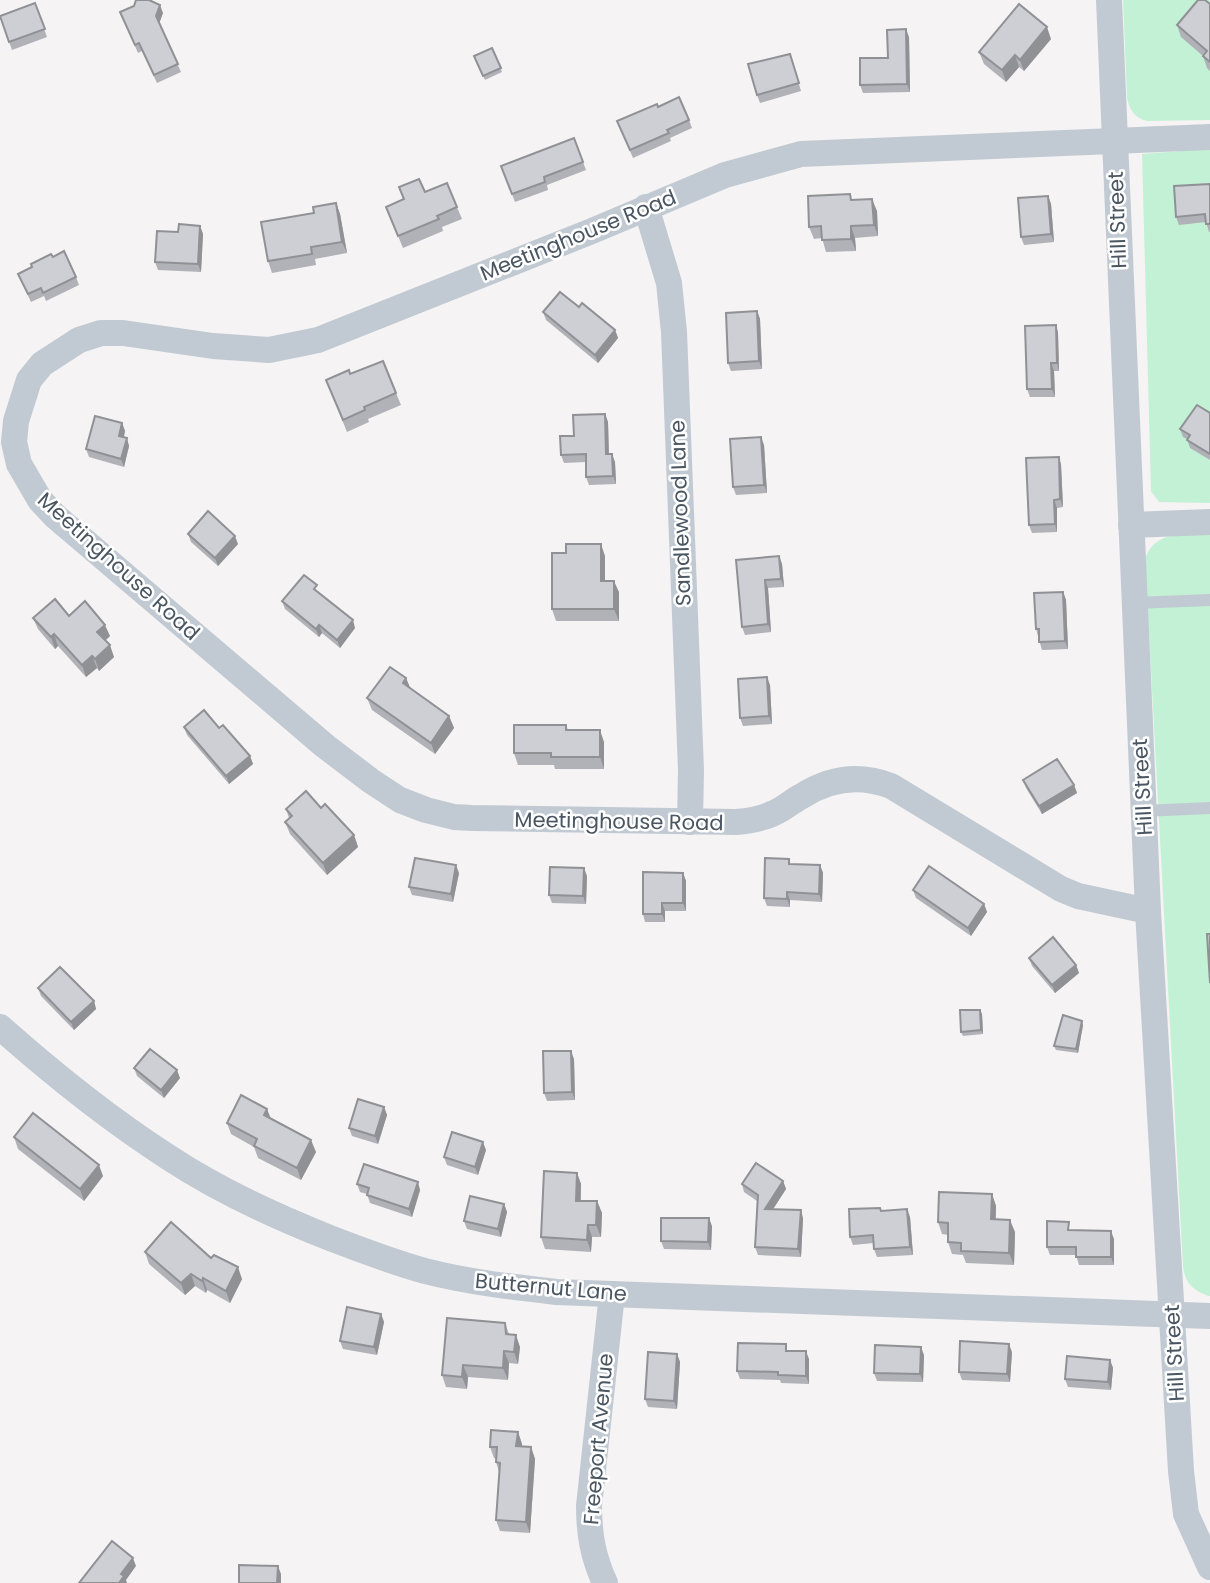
<svg xmlns="http://www.w3.org/2000/svg" width="1210" height="1583" font-family="Poppins,sans-serif">
<style>
.green{fill:#c3f1d5}
.lines{fill:none;stroke-linecap:round;stroke-linejoin:round}
.service{stroke:#c1cad2;stroke-width:12}
.minor{stroke:#c1cad2;stroke-width:26}
.wall{fill:#b0b2b7}
.shaded-wall{fill:#909195}
.building{fill:#cdcfd5;stroke:#909195;stroke-width:2}
.labels{text-anchor:middle;dominant-baseline:central;stroke-width:5;stroke-linejoin:round;paint-order:stroke}
.street-label{font-size:21px;fill:#4a5661;stroke:#fff}
</style>
<rect width="100%" height="100%" fill="#f5f3f3"/>
<g class="green">
<path d="M1123,0H1210V120L1147,121C1135,118 1129,110 1127,97Z"/>
<path d="M1210,149V503L1159,502L1151,491L1142,154Z"/>
<path d="M1210,533V1296H1208C1192,1289 1186,1284 1183,1267L1145,559C1155,530 1184,535 1210,533Z"/>
</g>
<g class="lines">
<g class="service">
<path d="M1134,603L1210,600"/>
<path d="M1143,811L1210,808"/>
</g>
<g class="minor">
<path d="M1109,0L1148,911L1181,1471L1186,1514L1210,1567"/>
<path d="M646,207L669,283L674,332L691,770L690,822"/>
<path d="M1131,525L1210,522"/>
<path d="M1148,911L1078,896L1061,889L891,786C860,774 830,778 802,796C792,801 784,809 774,813C762,819 749,821 736,822L472,818L454,817L426,810L400,800L371,781L325,746L55,516L40,500L19,464L14,442L16,421L29,380L42,364L79,340L101,333H123L213,346L269,350L318,340L592,231L725,175L801,154L1210,137"/>
<path d="M0,1027C53,1074 109,1119 168,1157C218,1190 274,1216 330,1238C361,1250 393,1262 425,1271C468,1282 512,1287 556,1292L1210,1316"/>
<path d="M605,1583C593,1557 589,1534 589,1506L612,1294"/>
</g>
</g>
<g class="wall">
<path d="M35,3L47,37L12,50L0,16Z"/>
<path d="M1210,4V71L1207,68L1203,56L1181,37L1177,25Z"/>
<path d="M120,12L163,13L159,23L181,72L157,83L142,51L138,53Z"/>
<path d="M909,37L910,92L863,93L860,85Z"/>
<path d="M1051,39L1024,71L1019,67L1006,82L984,64L979,52Z"/>
<path d="M492,48L502,72L485,80L474,56Z"/>
<path d="M790,54L801,91L760,103L757,95Z"/>
<path d="M658,107L689,120L692,128L670,138L671,141L633,158L617,121Z"/>
<path d="M574,138L586,170L547,185L548,190L515,202L501,166Z"/>
<path d="M1210,184V232H1209L1206,222L1179,225L1176,217Z"/>
<path d="M399,187L425,192L457,207L462,219L442,227L443,231L403,248L386,207L403,199Z"/>
<path d="M1048,196L1051,204L1054,242L1024,245L1021,237Z"/>
<path d="M852,200L877,211L878,236L855,238L856,251L826,252L822,238L814,239L809,227Z"/>
<path d="M336,203L340,214L347,253L315,259L316,265L272,273L268,261L314,213Z"/>
<path d="M200,226L203,234L201,272L158,270L155,262L178,232Z"/>
<path d="M53,257L76,277L79,285L46,301L44,296L31,302L18,274Z"/>
<path d="M579,307L615,330L618,338L598,363L546,320L543,312Z"/>
<path d="M757,311L760,319L762,369L731,371L728,363Z"/>
<path d="M1056,325L1058,333L1059,371H1054L1055,397H1030L1027,389Z"/>
<path d="M350,374L396,393L401,405L368,419L369,422L347,432L326,380Z"/>
<path d="M1210,413V460L1190,448L1187,439L1183,437L1180,429Z"/>
<path d="M605,414L608,422L609,454L615,462L616,484L589,485L586,477V462L564,463L561,455L574,436Z"/>
<path d="M122,423L125,431L124,438L129,446L124,467L89,457L86,449Z"/>
<path d="M764,445L767,493L736,495L733,487Z"/>
<path d="M1059,457L1061,465L1063,507L1057,508V532L1032,533L1029,525Z"/>
<path d="M188,534L238,544L218,566L191,542Z"/>
<path d="M605,556V581L619,592V621H556L552,609Z"/>
<path d="M779,556L782,564L784,587L768,588L771,632L745,635L742,627L736,560Z"/>
<path d="M1063,592L1066,600L1068,649L1042,650L1036,629Z"/>
<path d="M320,594L355,628L340,648L322,633L319,637L285,609L282,601Z"/>
<path d="M69,616L110,636L105,640L114,657L99,671L97,668L86,677L58,646L55,649L38,629L33,618Z"/>
<path d="M406,678L410,688L449,716L454,728L435,754L372,710L367,698Z"/>
<path d="M770,685L772,724L743,726L740,718Z"/>
<path d="M566,725L568,730L604,742V769H555L554,765H518L514,753Z"/>
<path d="M184,727L219,728L250,756L253,764L229,784L187,735Z"/>
<path d="M1023,780L1074,785L1077,793L1042,814L1026,788Z"/>
<path d="M321,808L354,835L358,847L327,875L290,834L285,822L289,818L286,809Z"/>
<path d="M791,864L820,865L823,873L822,902L790,900V907L767,906L764,898Z"/>
<path d="M459,873L453,902L412,895L409,887Z"/>
<path d="M683,873L686,881V911H665V922H645L643,914Z"/>
<path d="M587,876L586,904L552,903L549,895Z"/>
<path d="M913,890L984,904L987,912L971,936L916,898Z"/>
<path d="M1029,958L1076,965L1079,973L1055,993L1032,966Z"/>
<path d="M38,988L94,1001L96,1009L74,1030L41,996Z"/>
<path d="M982,1014L983,1034L963,1036L961,1032Z"/>
<path d="M1083,1025L1078,1053L1056,1050L1054,1046Z"/>
<path d="M574,1059L575,1100L547,1101L544,1093Z"/>
<path d="M134,1068L180,1078L164,1098L137,1076Z"/>
<path d="M384,1107L387,1115L378,1144L352,1136L349,1128Z"/>
<path d="M267,1109L271,1119L316,1152L301,1180L258,1158L254,1147L231,1134L227,1123Z"/>
<path d="M14,1137L103,1176L84,1201L18,1149Z"/>
<path d="M486,1150L478,1175L447,1165L444,1157Z"/>
<path d="M577,1173L581,1184V1201H597L602,1213L601,1237H592L591,1252L545,1249L541,1237Z"/>
<path d="M783,1181L786,1189L773,1209L803,1218L801,1257L758,1255L755,1247L757,1201L744,1192L742,1184Z"/>
<path d="M357,1184L420,1190L412,1217L370,1203L367,1194L360,1192Z"/>
<path d="M992,1194L996,1206V1220L1015,1232L1014,1265L966,1263L963,1255L952,1254L948,1242V1235L942,1234L938,1222Z"/>
<path d="M504,1204L507,1212L501,1237L467,1229L464,1221Z"/>
<path d="M881,1211L910,1217L913,1255L877,1257L874,1249V1243L853,1245L850,1237Z"/>
<path d="M712,1226L711,1250L664,1249L661,1241Z"/>
<path d="M1071,1230L1114,1239V1265H1079L1076,1255H1050L1047,1247Z"/>
<path d="M145,1252L211,1258L242,1279L230,1303L207,1290L206,1293L195,1286L185,1295L149,1264Z"/>
<path d="M381,1314L384,1322L377,1355L343,1349L340,1341Z"/>
<path d="M505,1323L509,1334L520,1347L518,1364L509,1363L508,1380L468,1377L467,1389L446,1387L442,1375Z"/>
<path d="M788,1351L809,1359V1384L781,1383L780,1380L740,1379L737,1371Z"/>
<path d="M1012,1352L1010,1382L962,1380L959,1372Z"/>
<path d="M677,1354L680,1362L677,1409L648,1407L645,1399Z"/>
<path d="M924,1355L923,1382L877,1381L874,1373Z"/>
<path d="M1110,1360L1113,1368L1111,1390L1068,1387L1065,1379Z"/>
<path d="M518,1432L522,1444V1446L531,1447L535,1459L530,1533L500,1531L496,1520L499,1472L496,1462V1459L494,1458L490,1447Z"/>
</g>
<g class="shaded-wall">
<path d="M160,5L163,13L159,24L156,16Z"/>
<path d="M1047,27L1051,39L1024,71L1020,60Z"/>
<path d="M906,29L909,37L910,92L907,84Z"/>
<path d="M1015,55L1019,67L1006,82L1002,70Z"/>
<path d="M1048,196L1051,204L1054,242L1051,234Z"/>
<path d="M872,199L877,211L878,236L874,225Z"/>
<path d="M336,203L340,214L347,253L342,242Z"/>
<path d="M200,226L203,234L201,272L198,264Z"/>
<path d="M851,226L855,238L856,251L851,239Z"/>
<path d="M757,311L760,319L762,369L759,361Z"/>
<path d="M1056,325L1058,333L1059,371L1057,363Z"/>
<path d="M615,330L618,338L598,363L595,355Z"/>
<path d="M1051,363L1054,371L1055,397L1052,389Z"/>
<path d="M605,414L608,422L609,462L606,454Z"/>
<path d="M122,423L125,431L122,444L119,436Z"/>
<path d="M761,437L764,445L767,493L764,485Z"/>
<path d="M127,438L129,446L124,467L121,459Z"/>
<path d="M612,454L615,462L616,484L613,476Z"/>
<path d="M1059,457L1061,465L1063,507L1060,499Z"/>
<path d="M1054,500L1057,508V532L1055,524Z"/>
<path d="M235,536L238,544L218,566L215,558Z"/>
<path d="M601,544L605,556V593L601,581Z"/>
<path d="M779,556L782,564L784,587L781,579Z"/>
<path d="M765,580L768,588L771,632L768,624Z"/>
<path d="M614,581L619,592V621L614,609Z"/>
<path d="M1063,592L1066,600L1068,649L1065,641Z"/>
<path d="M353,620L355,628L340,648L337,640Z"/>
<path d="M105,625L110,636L102,644L97,632Z"/>
<path d="M319,625L322,633L319,637L316,629Z"/>
<path d="M54,634L58,646L55,649L51,637Z"/>
<path d="M110,645L114,657L99,671L95,659Z"/>
<path d="M92,656L97,668L86,677L82,665Z"/>
<path d="M767,677L770,685L772,724L769,716Z"/>
<path d="M406,678L411,690L403,683Z"/>
<path d="M449,716L454,728L435,754L431,743Z"/>
<path d="M600,730L604,742V769L600,757Z"/>
<path d="M250,756L253,764L229,784L226,776Z"/>
<path d="M1074,785L1077,793L1042,814L1039,806Z"/>
<path d="M354,835L358,847L327,875L323,863Z"/>
<path d="M456,865L459,873L453,902L451,894Z"/>
<path d="M820,865L823,873L822,902L819,894Z"/>
<path d="M584,868L587,876L586,904L583,896Z"/>
<path d="M683,873L686,881V911L683,903Z"/>
<path d="M787,892L790,900V907L787,899Z"/>
<path d="M662,903L665,911V922L662,914Z"/>
<path d="M984,904L987,912L971,936L968,928Z"/>
<path d="M1076,965L1079,973L1055,993L1052,985Z"/>
<path d="M94,1001L96,1009L74,1030L71,1022Z"/>
<path d="M980,1010L982,1014L983,1034L981,1030Z"/>
<path d="M1082,1021L1083,1025L1078,1053L1076,1049Z"/>
<path d="M571,1051L574,1059L575,1100L572,1092Z"/>
<path d="M177,1070L180,1078L164,1098L161,1090Z"/>
<path d="M384,1107L387,1115L378,1144L375,1136Z"/>
<path d="M267,1109L271,1120L264,1115Z"/>
<path d="M311,1140L316,1152L301,1180L297,1168Z"/>
<path d="M483,1142L486,1150L478,1175L475,1167Z"/>
<path d="M99,1165L103,1176L84,1201L80,1189Z"/>
<path d="M577,1173L581,1184L580,1212L576,1201Z"/>
<path d="M783,1181L786,1189L768,1217L765,1209Z"/>
<path d="M418,1182L420,1190L412,1217L409,1209Z"/>
<path d="M992,1194L996,1206L995,1231L991,1219Z"/>
<path d="M597,1201L602,1213L601,1237L596,1225Z"/>
<path d="M504,1204L507,1212L501,1237L498,1229Z"/>
<path d="M907,1209L910,1217L913,1255L910,1247Z"/>
<path d="M801,1210L803,1218L801,1257L798,1249Z"/>
<path d="M709,1218L712,1226L711,1250L708,1242Z"/>
<path d="M1010,1220L1015,1232L1014,1265L1009,1253Z"/>
<path d="M588,1225L592,1237L591,1252L587,1240Z"/>
<path d="M1111,1231L1114,1239V1265L1111,1257Z"/>
<path d="M238,1267L242,1279L230,1303L226,1291Z"/>
<path d="M191,1274L195,1286L185,1295L181,1283Z"/>
<path d="M203,1278L207,1290L206,1293L202,1281Z"/>
<path d="M381,1314L384,1322L377,1355L374,1347Z"/>
<path d="M516,1335L520,1347L518,1364L514,1352Z"/>
<path d="M1009,1344L1012,1352L1010,1382L1007,1374Z"/>
<path d="M921,1347L924,1355L923,1382L920,1374Z"/>
<path d="M504,1351L509,1363L508,1380L503,1368Z"/>
<path d="M806,1351L809,1359V1384L806,1376Z"/>
<path d="M677,1354L680,1362L677,1409L674,1401Z"/>
<path d="M1110,1360L1113,1368L1111,1390L1108,1382Z"/>
<path d="M463,1365L468,1377L467,1389L462,1377Z"/>
<path d="M518,1432L522,1444L521,1458L516,1446Z"/>
<path d="M531,1447L535,1459L530,1533L526,1522Z"/>
<path d="M133,1558L136,1566L126,1580L127,1583H119L121,1574Z"/>
<path d="M278,1566L281,1574V1583H277Z"/>
</g>
<g class="building">
<path d="M136,0H149L160,5L156,16L178,64L154,75L139,43L135,45L120,12L134,6Z"/>
<path d="M1198,0H1205L1210,4V62L1203,56L1207,51L1177,25Z"/>
<path d="M35,3L45,29L9,42L0,16Z"/>
<path d="M1019,4L1047,27L1020,60L1015,55L1002,70L979,52Z"/>
<path d="M906,29L907,84L860,85V58H888L887,30Z"/>
<path d="M492,48L501,68L483,76L474,56Z"/>
<path d="M790,54L799,83L757,95L748,64Z"/>
<path d="M679,97L689,120L667,130L669,133L630,150L617,121L657,104L658,107Z"/>
<path d="M574,138L583,162L544,177L545,182L512,194L501,166Z"/>
<path d="M419,179L425,192L447,183L457,207L437,216L439,219L398,236L386,207L404,199L399,187Z"/>
<path d="M1210,184V224H1206L1205,214L1176,217L1174,186Z"/>
<path d="M850,194L851,200L872,199L874,225L851,226V239L822,240L821,226L809,227L808,196Z"/>
<path d="M1048,196L1051,234L1021,237L1018,198Z"/>
<path d="M336,203L342,242L311,247L312,254L268,261L261,222L314,213L313,207Z"/>
<path d="M179,224L200,226L198,264L155,262L157,231L178,232Z"/>
<path d="M64,251L76,277L43,293L41,288L28,294L18,274L32,267L31,264L51,254L53,257Z"/>
<path d="M560,292L579,307L582,303L615,330L595,355L543,312Z"/>
<path d="M757,311L759,361L728,363L726,313Z"/>
<path d="M1056,325L1057,363H1051L1052,389H1027L1025,326Z"/>
<path d="M383,361L396,393L364,407L365,410L343,420L326,380L349,370L350,374Z"/>
<path d="M1197,405L1210,413V454L1187,440L1190,435L1180,429Z"/>
<path d="M605,414L606,454H612L613,476L586,477V454L561,455L560,436H574L573,415Z"/>
<path d="M95,416L122,423L119,436L127,438L121,459L86,449Z"/>
<path d="M761,437L764,485L733,487L730,439Z"/>
<path d="M1059,457L1060,499L1054,500L1055,524L1029,525L1026,458Z"/>
<path d="M208,511L235,536L215,558L188,534Z"/>
<path d="M566,544H601V581H614V609H552V553H566Z"/>
<path d="M779,556L781,579L765,580L768,624L742,627L736,560Z"/>
<path d="M304,575L317,585L314,589L353,620L337,640L319,625L316,629L282,601Z"/>
<path d="M1063,592L1065,641L1039,642V629H1036L1034,593Z"/>
<path d="M55,599L69,616L85,601L105,625L97,632L110,645L95,659L92,656L82,665L54,634L51,637L33,618Z"/>
<path d="M390,667L406,678L403,683L449,716L431,743L367,698Z"/>
<path d="M767,677L769,716L740,718L738,679Z"/>
<path d="M204,710L219,728L223,725L250,756L226,776L184,727Z"/>
<path d="M514,725H566V730H600V757H551V753H514Z"/>
<path d="M1057,759L1074,785L1039,806L1023,780Z"/>
<path d="M306,791L321,808L325,804L354,835L323,863L285,822L292,816L286,809Z"/>
<path d="M415,858L456,865L451,894L409,887Z"/>
<path d="M765,858L789,859V864L820,865L819,894L787,892V899L764,898Z"/>
<path d="M929,866L984,904L968,928L913,890Z"/>
<path d="M550,867L584,868L583,896L549,895Z"/>
<path d="M643,872L683,873V903H662V914H643Z"/>
<path d="M1207,934H1210V983Z"/>
<path d="M1053,937L1076,965L1052,985L1029,958Z"/>
<path d="M60,967L94,1001L71,1022L38,988Z"/>
<path d="M960,1010H980L981,1030L961,1032Z"/>
<path d="M1063,1015L1082,1021L1076,1049L1054,1046Z"/>
<path d="M150,1049L177,1070L161,1090L134,1068Z"/>
<path d="M543,1051H571L572,1092L544,1093Z"/>
<path d="M241,1095L267,1109L264,1115L311,1140L297,1168L254,1146L257,1139L227,1123Z"/>
<path d="M358,1099L384,1107L375,1136L349,1128Z"/>
<path d="M33,1113L99,1165L80,1189L14,1137Z"/>
<path d="M452,1132L483,1142L475,1167L444,1157Z"/>
<path d="M756,1163L783,1181L765,1209L801,1210L798,1249L755,1247L758,1195L742,1184Z"/>
<path d="M364,1164L418,1182L409,1209L367,1195L369,1188L357,1184Z"/>
<path d="M544,1171L577,1173L576,1201H597L596,1225H588L587,1240L541,1237Z"/>
<path d="M939,1192L992,1194L991,1219L1010,1220L1009,1253L961,1251V1243L948,1242V1223L938,1222Z"/>
<path d="M470,1196L504,1204L498,1229L464,1221Z"/>
<path d="M880,1208L881,1211L907,1209L910,1247L874,1249L873,1235L850,1237L849,1209Z"/>
<path d="M661,1218H709L708,1242L661,1241Z"/>
<path d="M1047,1221L1069,1222L1068,1230L1111,1231V1257H1076V1247H1047Z"/>
<path d="M171,1222L211,1258L214,1255L238,1267L226,1291L203,1278L202,1281L191,1274L181,1283L145,1252Z"/>
<path d="M347,1307L381,1314L374,1347L340,1341Z"/>
<path d="M447,1318L505,1323L506,1334L516,1335L514,1352L504,1351L503,1368L463,1365L462,1377L442,1375Z"/>
<path d="M960,1341L1009,1344L1007,1374L959,1372Z"/>
<path d="M738,1343L786,1344V1351H806V1376L778,1375V1372L737,1371Z"/>
<path d="M875,1345L921,1347L920,1374L874,1373Z"/>
<path d="M648,1352L677,1354L674,1401L645,1399Z"/>
<path d="M1067,1356L1110,1360L1108,1382L1065,1379Z"/>
<path d="M491,1430L518,1432L516,1446L531,1447L526,1522L496,1520L500,1463L496,1462L497,1447H490Z"/>
<path d="M112,1541L133,1558L121,1574L124,1576L119,1583H79Z"/>
<path d="M239,1565L278,1566L277,1583H239Z"/>
</g>
<g class="labels">
<g class="street-label">
<text transform="translate(1117 220) rotate(-92)">Hill Street</text>
<text transform="translate(578 235) rotate(-22)">Meetinghouse Road</text>
<text transform="translate(680 513) rotate(-92)">Sandlewood Lane</text>
<text transform="translate(119 566) rotate(42)">Meetinghouse Road</text>
<text transform="translate(1142 787) rotate(-93)">Hill Street</text>
<text transform="translate(619 821) rotate(1)">Meetinghouse Road</text>
<text transform="translate(551 1287) rotate(5)">Butternut Lane</text>
<text transform="translate(1174 1353) rotate(-93)">Hill Street</text>
<text transform="translate(598 1439) rotate(-85)">Freeport Avenue</text>
</g>
</g>
</svg>
